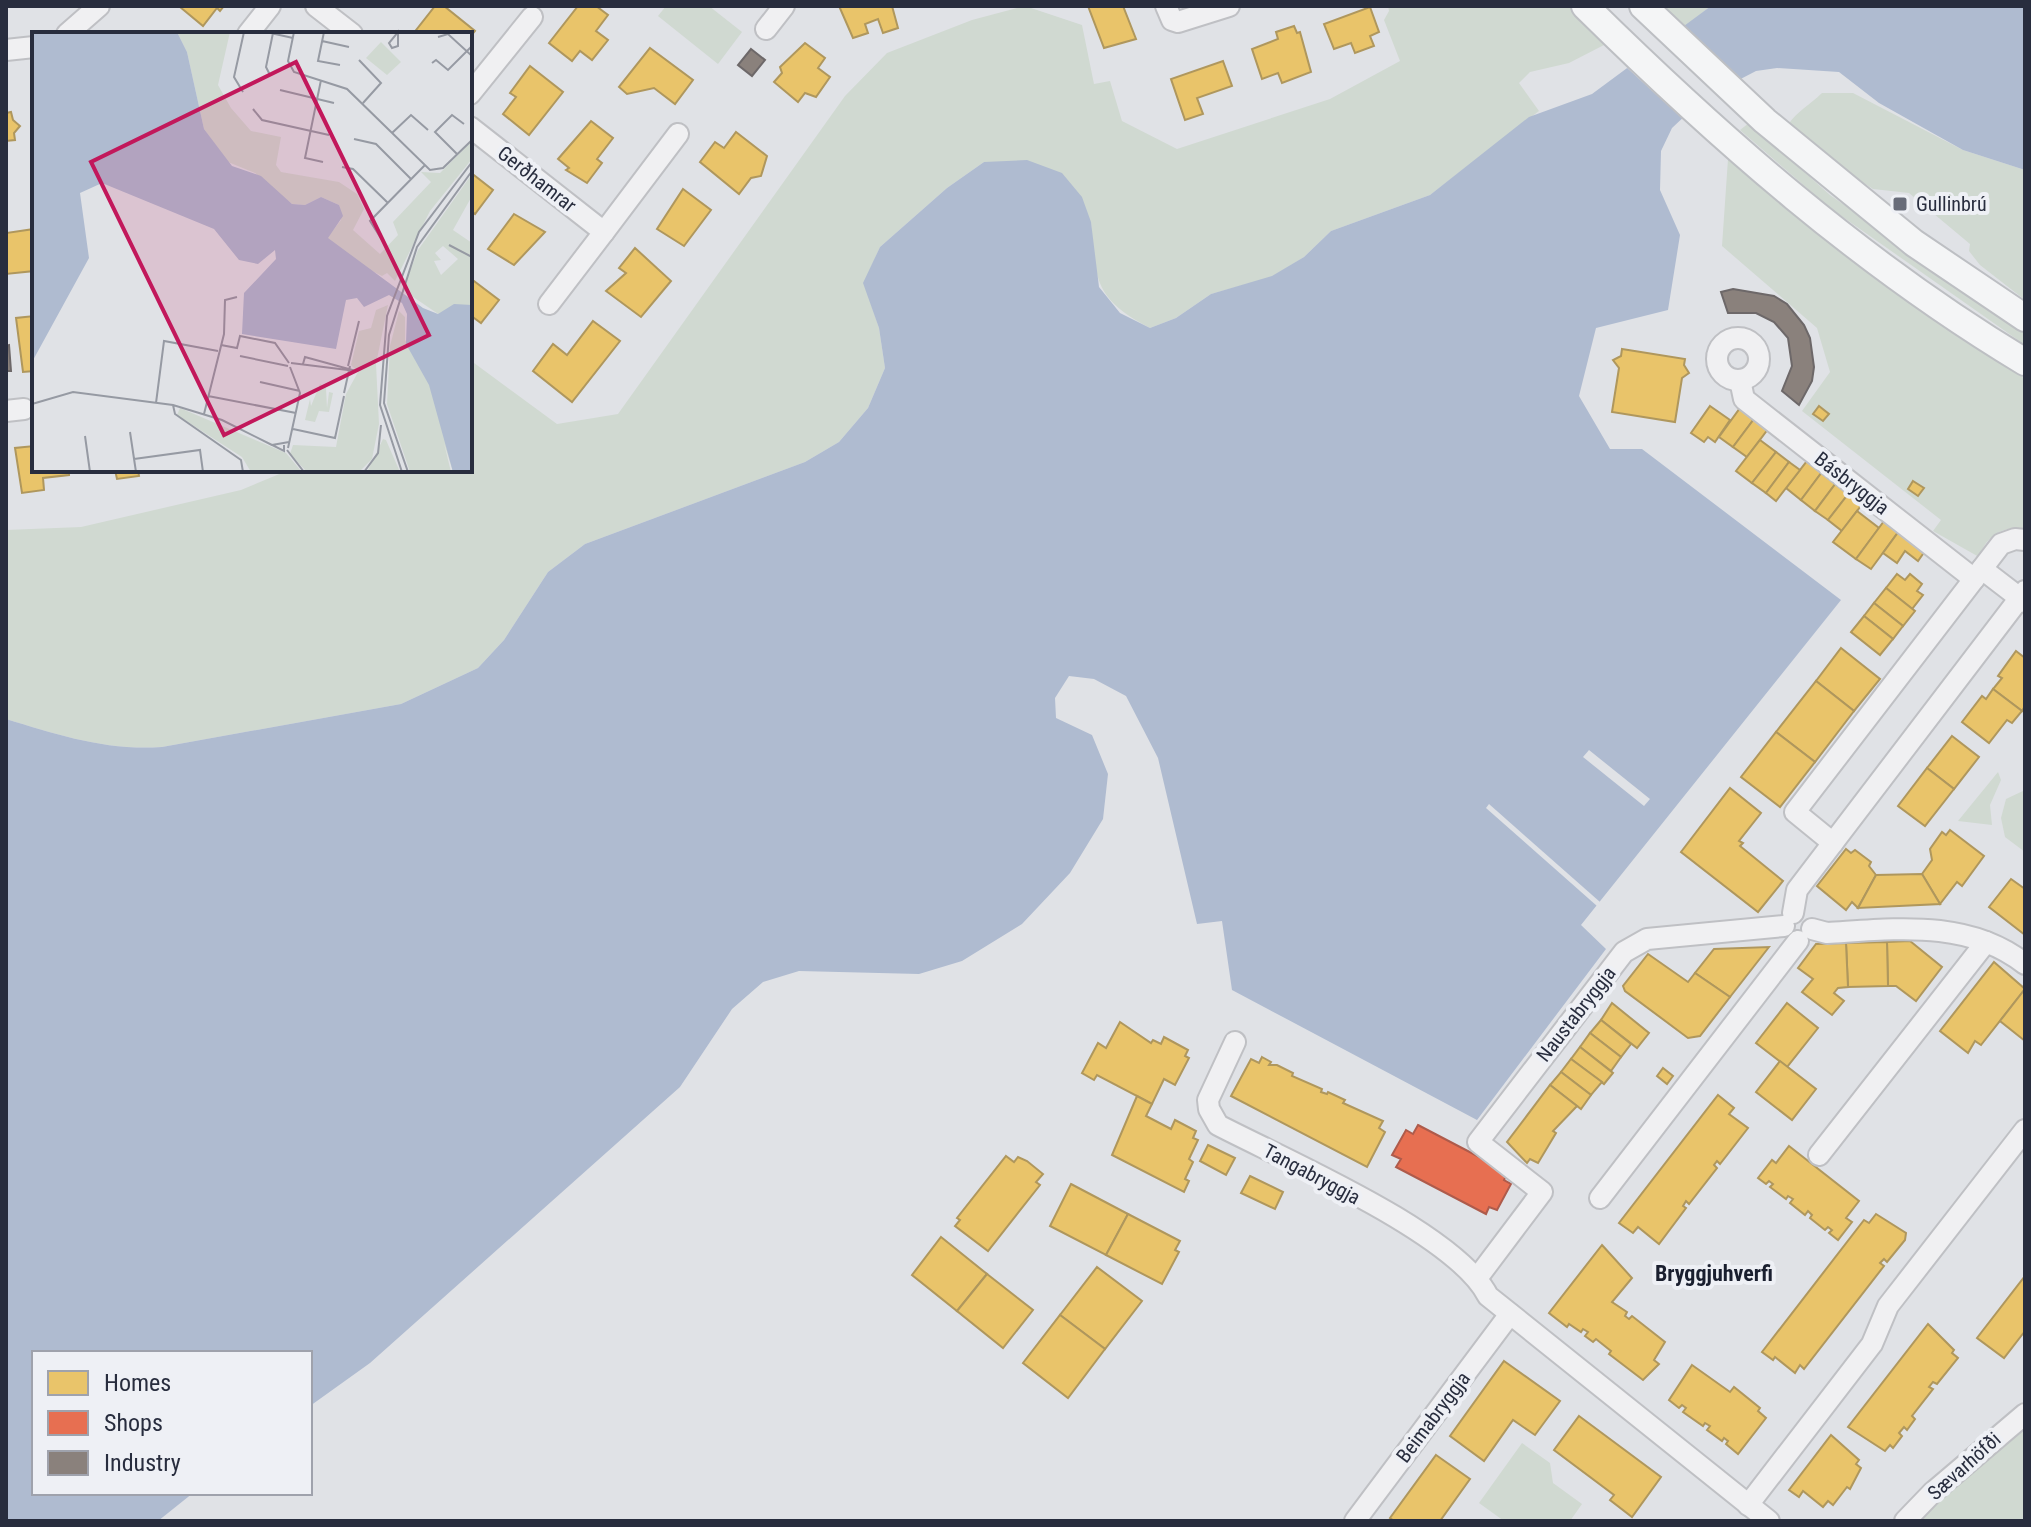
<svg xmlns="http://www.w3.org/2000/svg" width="2031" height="1527" font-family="'Roboto Condensed',sans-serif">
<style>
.green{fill:#d0d9d1}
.water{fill:#afbbd0}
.pier{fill:#e0e2e6}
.homes{fill:#e9c46a;stroke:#af975d;stroke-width:2}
.shops{fill:#e76f51;stroke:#ae5b4b;stroke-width:2}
.industry{fill:#8a817c;stroke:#6d6869;stroke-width:2}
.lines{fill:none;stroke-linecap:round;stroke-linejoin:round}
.minor-casing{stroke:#bfc0c4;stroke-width:24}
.major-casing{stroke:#bdbfc3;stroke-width:30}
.minor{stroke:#f0f0f2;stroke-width:20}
.major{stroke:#f4f5f6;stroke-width:26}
.poi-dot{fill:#686c79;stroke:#eef0f5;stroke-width:3}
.labels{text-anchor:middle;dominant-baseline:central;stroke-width:8;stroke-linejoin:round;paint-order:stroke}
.street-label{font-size:20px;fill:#282d3e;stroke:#eef0f5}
.poi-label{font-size:20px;fill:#282d3e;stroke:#eef0f5;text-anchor:start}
.neighbourhood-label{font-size:22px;font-weight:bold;fill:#1a1f2f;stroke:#eef0f5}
.inset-road{fill:none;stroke:#969aa3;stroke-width:2}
.view{fill:#c2185b;fill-opacity:0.15;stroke:#c2185b;stroke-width:4}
.inset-edge{fill:none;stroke:#282d3e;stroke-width:4}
</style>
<rect width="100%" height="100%" fill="#e0e2e6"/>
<g class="green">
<path d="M666,6H709L742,32L718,64L658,16Z"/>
<path d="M1025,6L1082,25L1094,84L1110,81L1122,121L1177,149L1330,99L1400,61L1384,20L1389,11L1388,6H1569L1604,45L1569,63L1530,72L1519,83L1539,111L1430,195L1331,231L1304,257L1272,277L1211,294L1176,318L1150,328C1095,299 1095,281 1091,222L984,162L947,188L880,247L864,283L879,328L885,368L868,408L839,442L805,462L585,544L548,572L504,640L478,668L401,704L162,747C107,751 58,735 6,719V530L81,527L241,490L289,470H470V360L557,424L618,414L845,96L887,53L972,20Z"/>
<path d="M1663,6H1711L1684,27Z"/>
<path d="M1822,93H1853L1963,150L2025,170V300L1980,265L1969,251L1970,244L1909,193L1873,189L1827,159L1788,125C1797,111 1810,105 1822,93Z"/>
<path d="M1749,123L1830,195L2025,331V345L1830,208L1740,130Z"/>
<path d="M1728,159L1826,238L2025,379V529C2003,525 1986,536 1979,557L1933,531L1941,520L1802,411L1830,372L1817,328L1722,246Z"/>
<path d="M1998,772L2001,780L1990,805L1992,825L1958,821Z"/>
<path d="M2025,790V852L2005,837L2001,818L2006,799Z"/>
<path d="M2025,1424V1521H1919L1931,1508Z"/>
<path d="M1522,1443L1550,1463L1553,1483L1582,1504L1570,1521H1504L1479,1503Z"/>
</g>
<path class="water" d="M1711,6H2025V170L1963,150L1879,103L1839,72L1777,68L1756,71L1704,98L1672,128L1661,151L1660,190L1680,235L1668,310L1596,328L1579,396L1610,449H1642L1841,600L1581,925L1606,949L1477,1120L1232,990L1222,921L1197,924L1158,758L1126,696L1094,679L1069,676L1055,698L1056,718L1092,735L1108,774L1103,819L1070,873L1022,924L962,961L919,974L799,971L763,982L732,1009L680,1087L370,1363L310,1406V1353H34V1493H193L158,1521H6V719C58,735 107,751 162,747L401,704L478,668L504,640L548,572L585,544L805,462L839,442L868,408L885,368L879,328L863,283L880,247L947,188L984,162L1027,160L1062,173L1082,197L1091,222L1099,287L1120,313L1150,328L1176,318L1211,294L1272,276L1304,257L1331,231L1430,195L1529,117L1592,94Z"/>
<g class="pier">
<path d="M1681,24L1744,82L1706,102L1685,121L1625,66Z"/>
<path d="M1589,750L1650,799L1644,806L1583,757Z"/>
<path d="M1489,804L1600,902L1599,904L1597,906L1486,808Z"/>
</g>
<g class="homes">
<path d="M224,6L220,11L217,8L203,26L180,7Z"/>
<path d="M435,6H444L475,31L470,37V34H413Z"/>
<path d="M578,6H596L608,15L596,31L608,40L592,60L580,51L572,61L549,43Z"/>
<path d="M839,6H892L898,28L883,33L878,19L865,24L868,33L853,38Z"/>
<path d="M1088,6H1123L1136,39L1104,48Z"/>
<path d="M1370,7L1379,32L1370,36L1374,46L1355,53L1351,43L1334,49L1324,24Z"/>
<path d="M1294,26L1297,33L1300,32L1311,72L1282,83L1278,73L1262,79L1252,49L1278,39L1276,32Z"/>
<path d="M805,43L825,58L818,68L830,77L816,97L805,93L798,102L774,82L782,73L780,67Z"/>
<path d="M650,48L693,80L675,104L654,88L627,94L619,87Z"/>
<path d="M1223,61L1232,86L1197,98L1203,114L1185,120L1171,79Z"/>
<path d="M530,66L563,92L529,135L503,114L516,97L510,93Z"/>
<path d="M11,112L13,120L20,126L14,133L15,140L6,141V113Z"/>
<path d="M591,121L613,138L597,159L602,163L587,183L566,170L569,168L558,159Z"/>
<path d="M736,132L767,156L761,176L751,178L739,194L700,162L715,142L724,148Z"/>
<path d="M470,172L493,190L475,214L470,210Z"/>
<path d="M683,189L711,210L684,246L657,229Z"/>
<path d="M514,214L545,232L514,265L488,249Z"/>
<path d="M34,229V271L6,274V233Z"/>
<path d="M635,248L671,281L641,317L606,291L626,273L619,268Z"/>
<path d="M470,278L499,300L481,323L470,315Z"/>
<path d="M34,316V371L23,372L16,318Z"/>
<path d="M593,321L620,341L572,402L533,371L553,344L567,355Z"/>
<path d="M1622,349L1685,359L1684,365L1689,373L1682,378L1675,422L1612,412L1619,368L1613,360L1621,356Z"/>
<path d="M1710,406L1730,420L1715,442L1708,437L1704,442L1691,433Z"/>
<path d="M1819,406L1829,414L1823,421L1813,414Z"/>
<path d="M1740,408L1754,419L1733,447L1719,437Z"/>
<path d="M1754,419L1768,429L1747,457L1733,447Z"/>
<path d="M1760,440L1776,452L1752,483L1736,471Z"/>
<path d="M34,446V470H69V475L43,478L44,490L22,493L15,448Z"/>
<path d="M1776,452L1789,462L1766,493L1752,483Z"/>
<path d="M1807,461L1822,472L1801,500L1786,488Z"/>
<path d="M1789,462L1800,470L1776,501L1766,493Z"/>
<path d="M115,470H138L139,476L117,479Z"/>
<path d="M1822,472L1836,483L1815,511L1801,500Z"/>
<path d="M1913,481L1924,488L1918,496L1908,489Z"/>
<path d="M1836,483L1849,493L1828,520L1815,511Z"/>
<path d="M1849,493L1863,503L1842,531L1828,520Z"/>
<path d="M1857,511L1879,528L1856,559L1833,542Z"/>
<path d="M1884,521L1899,531L1871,569L1856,559Z"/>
<path d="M1899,531L1925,551L1918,561L1905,551L1897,563L1883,553Z"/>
<path d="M1897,574L1905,580L1910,574L1922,584L1917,591L1923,595L1912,609L1886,588Z"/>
<path d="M1886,588L1915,611L1903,626L1874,603Z"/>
<path d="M1874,603L1903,626L1893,639L1864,616Z"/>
<path d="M1864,616L1893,639L1880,655L1851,632Z"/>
<path d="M1841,648L1880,679L1854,711L1816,681Z"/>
<path d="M2016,651L2025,658V706L2022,711L1993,689L2002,678L1998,676Z"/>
<path d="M1816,681L1854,711L1815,762L1776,732Z"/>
<path d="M1993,689L2022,711L2012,723L2007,720L1989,743L1962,722L1982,696L1986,699Z"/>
<path d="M1776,732L1815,762L1780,807L1741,777Z"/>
<path d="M1952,736L1979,757L1954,789L1927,768Z"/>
<path d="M1927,768L1954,789L1925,826L1898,806Z"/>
<path d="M1730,788L1761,813L1739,841L1743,843L1740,846L1783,881L1758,912L1681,852Z"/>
<path d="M1950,830L1984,856L1962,886L1957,882L1940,904L1922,874L1932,860L1930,849L1942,832L1946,835Z"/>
<path d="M1846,849L1851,853L1855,850L1871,862L1869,866L1876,875L1858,908L1852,902L1846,910L1817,886Z"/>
<path d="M1922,874L1940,904L1858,908L1876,875Z"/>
<path d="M2011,879L2025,889V935L1989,907Z"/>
<path d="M1910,941L1942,967L1916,1001L1896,986H1888L1887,942Z"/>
<path d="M1887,942L1888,986L1848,987L1846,943Z"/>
<path d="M1846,943L1848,987L1838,988L1834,993L1844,1001L1832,1015L1802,992L1813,979L1798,968L1816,944Z"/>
<path d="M1769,947L1730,997L1695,973L1714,949Z"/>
<path d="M1648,954L1688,982L1695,973L1730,997L1700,1036L1688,1038L1625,991L1623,986Z"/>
<path d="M1994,962L2025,989L1981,1045L1975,1041L1968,1053L1940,1031Z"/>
<path d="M2025,989V1041L2000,1021Z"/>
<path d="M1612,1003L1649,1033L1637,1048L1601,1020Z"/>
<path d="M1787,1003L1818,1028L1787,1067L1756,1043Z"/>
<path d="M1601,1020L1631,1044L1621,1057L1590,1033Z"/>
<path d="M1120,1022L1151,1043L1153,1040L1161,1044L1164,1037L1188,1050L1185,1056L1189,1058L1175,1085L1164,1079L1152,1104L1097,1075L1094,1080L1082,1073L1098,1043L1106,1048Z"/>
<path d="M1590,1033L1621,1057L1611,1071L1580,1047Z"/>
<path d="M1580,1047L1613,1073L1604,1084L1571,1059Z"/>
<path d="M1262,1057L1271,1062L1269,1065H1277L1293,1073L1292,1076L1322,1089L1321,1092L1327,1094L1328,1092L1345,1100L1343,1103L1383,1121L1379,1128L1385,1132L1367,1167L1231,1096L1251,1059L1259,1063Z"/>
<path d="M1571,1059L1602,1082L1591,1095L1561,1072Z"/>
<path d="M1780,1061L1816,1089L1792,1120L1756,1092Z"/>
<path d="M1663,1068L1673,1076L1667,1084L1657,1076Z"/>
<path d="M1561,1072L1591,1095L1581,1109L1550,1085Z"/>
<path d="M1550,1085L1577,1106L1553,1131L1556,1133L1538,1163L1530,1159L1527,1163L1507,1142Z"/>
<path d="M1718,1095L1734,1108L1729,1114L1748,1128L1720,1164L1717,1161L1714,1165L1717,1168L1689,1204L1686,1201L1683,1206L1686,1208L1659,1244L1638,1227L1633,1233L1619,1223Z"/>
<path d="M1137,1096L1152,1104L1146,1116L1171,1129L1175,1120L1196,1131L1193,1138L1198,1140L1189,1159L1193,1162L1185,1179L1189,1181L1184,1192L1112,1155Z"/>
<path d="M1208,1145L1235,1158L1226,1175L1200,1161Z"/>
<path d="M1789,1146L1859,1201L1846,1218L1852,1222L1838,1240L1829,1233L1832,1230L1828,1227L1825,1230L1810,1218L1812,1215L1808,1211L1805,1215L1790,1203L1793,1199L1788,1196L1786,1199L1770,1187L1773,1184L1769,1181L1766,1184L1758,1178L1772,1160L1776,1163Z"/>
<path d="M1006,1156L1014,1162L1018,1157L1027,1161L1043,1174L1036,1182L1040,1185L988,1251L955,1226L960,1220L957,1218Z"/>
<path d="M1250,1176L1283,1192L1275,1209L1241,1193Z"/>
<path d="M1071,1184L1128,1214L1106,1255L1050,1226Z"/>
<path d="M1128,1214L1180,1241L1175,1250L1179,1252L1162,1284L1106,1255Z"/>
<path d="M1876,1214L1906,1233L1905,1240L1887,1262L1884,1259L1880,1263L1884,1266L1804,1369L1800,1365L1795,1373L1775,1357L1773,1360L1762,1352L1864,1220L1869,1223Z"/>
<path d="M941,1237L987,1274L957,1311L912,1275Z"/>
<path d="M1602,1245L1632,1278L1612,1302L1627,1312L1625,1316L1629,1319L1632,1316L1665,1342L1654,1360L1659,1364L1643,1380L1609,1354L1611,1351L1596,1339L1593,1342L1585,1336L1588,1332L1583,1329L1581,1332L1569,1324L1567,1327L1549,1313Z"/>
<path d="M1097,1267L1142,1301L1105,1349L1060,1315Z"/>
<path d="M987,1274L1033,1310L1003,1348L957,1311Z"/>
<path d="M2025,1276V1331L2004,1358L1977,1338Z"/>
<path d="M1060,1315L1105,1349L1068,1398L1023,1363Z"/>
<path d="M1928,1324L1954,1350L1952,1353L1958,1358L1937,1384L1933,1382L1929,1387L1933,1389L1912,1416L1915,1419L1907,1430L1904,1427L1899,1433L1902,1436L1893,1448L1890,1445L1885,1451L1848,1427Z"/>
<path d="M1504,1361L1560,1401L1535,1435L1513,1420L1484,1461L1450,1436Z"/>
<path d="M1692,1365L1730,1392L1734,1387L1760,1408L1758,1411L1766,1418L1738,1454L1726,1444L1728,1441L1724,1438L1722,1441L1707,1430L1710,1426L1705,1423L1703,1426L1683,1412L1686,1408L1682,1405L1679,1408L1669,1400Z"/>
<path d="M1579,1416L1661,1477L1632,1517L1610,1500L1614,1495L1554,1450Z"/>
<path d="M1831,1435L1859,1460L1856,1464L1861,1468L1850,1489L1847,1487L1833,1505L1828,1501L1823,1507L1803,1491L1799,1497L1789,1490Z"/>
<path d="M1436,1455L1470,1479L1440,1521H1394L1390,1518Z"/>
</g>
<path class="shops" d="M1418,1125L1508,1172L1504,1180L1511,1184L1497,1210L1489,1207L1486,1214L1396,1167L1401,1159L1392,1155L1406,1130L1413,1134Z"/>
<g class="industry">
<path d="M751,49L765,60L752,76L738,65Z"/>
<path d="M1733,289L1774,296L1787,304L1804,325L1810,338L1814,367L1812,381L1799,405L1782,391L1792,366L1788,338L1774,322L1756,313H1728L1721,292Z"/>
<path d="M9,345L11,371H6V346Z"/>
</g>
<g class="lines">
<defs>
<g id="minor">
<path d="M316,6L352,34"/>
<path d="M1166,6L1172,20L1178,22L1229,6"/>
<path d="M766,29L784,6"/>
<path d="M67,34L99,6"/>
<path d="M248,34L270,6"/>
<path d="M6,50L34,47"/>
<path d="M470,94L532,17"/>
<path d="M470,127L604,232L678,134"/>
<path d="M549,304L604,232"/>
<circle cx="1738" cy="359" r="21"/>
<path d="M1740,380L1744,399L1974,579"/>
<path d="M6,411L24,409"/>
<path d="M1982,569L2025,602"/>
<path d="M1833,843L1795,812L2001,544L2015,539L2025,540"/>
<path d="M1793,913L1797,890L2025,591"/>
<path d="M1812,929L1827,933C1895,929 1968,919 2025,964"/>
<path d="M1235,1042L1208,1100L1209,1109L1218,1125C1285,1160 1456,1233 1488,1296L1769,1521"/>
<path d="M1819,1155L1986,942"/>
<path d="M1600,1198L1798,941"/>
<path d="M1478,1277L1542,1192L1478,1142L1624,952L1647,939L1784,926"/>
<path d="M1748,1505L1872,1344L1888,1306L2025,1130"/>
<path d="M1355,1521L1510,1314"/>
<path d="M1905,1521L1932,1493L2025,1414"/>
</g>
<g id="major">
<path d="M1585,6C1720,139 1862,264 2025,362"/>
<path d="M1643,6L1765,121L1914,243L2025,318"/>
</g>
</defs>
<use href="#minor" class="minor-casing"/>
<use href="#major" class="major-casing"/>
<use href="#minor" class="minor"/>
<use href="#major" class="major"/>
</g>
<rect class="poi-dot" x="1892" y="196" width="16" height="16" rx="4"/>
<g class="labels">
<g class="street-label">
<text transform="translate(537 179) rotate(38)">Gerðhamrar</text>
<text transform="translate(1852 483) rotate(38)">Básbryggja</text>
<text transform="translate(1576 1014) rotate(-52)">Naustabryggja</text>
<text transform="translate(1312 1174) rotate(28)">Tangabryggja</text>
<text transform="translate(1433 1417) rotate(-53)">Beimabryggja</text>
<text transform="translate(1964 1466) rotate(-42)">Sævarhöfði</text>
</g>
<g class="poi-label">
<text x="1916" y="204">Gullinbrú</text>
</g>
<g class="neighbourhood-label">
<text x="1714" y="1273">Bryggjuhverfi</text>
</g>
</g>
<g transform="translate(32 32)">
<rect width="440" height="440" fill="#e0e2e6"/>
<path d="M145,0H198L186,53L199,76L219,99L249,105L244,133L249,140L307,150L325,162L332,177L321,198L348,222L366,203L361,190L399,150L389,140L408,141L440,109V127L398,179L363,249L355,241L350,244L332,235L295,206L309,188L307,173L289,165L273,173L260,172L223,141L196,130L172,97L155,20ZM349,10L369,30L355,43L334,26ZM440,142V164L421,198L440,211V305L371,258L386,218ZM411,214L426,227L409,243L402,229L409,228L403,221ZM356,273L344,332L347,392L340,427L327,440H275L258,422L261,413L304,415L314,362L326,340L319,333L327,299L339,296L344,278ZM367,279L373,285V308L395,346L417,344L440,440H421L412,411L419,440H378L355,372L358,314ZM288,352L294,356L295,376L297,360L301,361L297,380L287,379L283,390L273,388L278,367L279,374ZM148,376L254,421L270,440H219L210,425L145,383ZM351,407L354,408L368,440H335Z" fill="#d0d9d1" fill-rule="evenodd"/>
<path d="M0,0H145L155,20L172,97L200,134L229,144L260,172L273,173L289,165L307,173L311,184L296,206L391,276L406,282L422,272L440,273V440H421L397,353L374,312L375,282L370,271L357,263L332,275L325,266L314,268L304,317L210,302L212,261L244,227L243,218L226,232L207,228L182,197L70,151L48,161L57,226L0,330Z" fill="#afbbd0"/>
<path class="inset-road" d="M234,0L261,6M262,0L256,29L262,40L315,57L398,138L411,136L440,108M292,0L286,29L308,33M366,0V14L360,16L357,11ZM406,5L416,2L440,24M290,9L317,15M327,28L349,51L331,71M400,31L404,28L416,38L440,14M238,43L234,35L241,1M289,48L273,126L291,130M248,58L302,71M211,60L202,45L212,0M221,77L230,88L297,103M360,101L379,83L396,98M322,107L344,112L379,147M425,122L403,100L420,83L432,92M310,135L321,137L356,171M350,208L338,189L393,133M417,213L440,225M189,313L205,316L208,304L243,311L257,331M208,324L256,334M259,331L324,339L273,325L271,332M316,334L327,289M228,350L268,359M312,361L318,334M176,364L264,381M124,371L132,309L186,319M0,372L41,360L141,373L190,388L240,413M141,373L143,382L209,428L211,440M172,382L192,302L193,268L205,265M261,397L303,406L312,364M98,400L104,440M53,404L58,440M252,413V419L240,413L257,410M256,416L268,361L258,335M255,418L272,440M102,427L168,418L171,440M332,440L346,421L349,393M370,440L348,373L355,284L387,200L440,130M376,440L352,371L357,303L385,215L440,139"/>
<path class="view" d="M264,30L397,303L192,403L59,130Z"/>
<rect width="440" height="440" class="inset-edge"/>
</g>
<rect width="2031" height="1527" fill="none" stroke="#282d3e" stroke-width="16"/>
<rect x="32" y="1351" width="280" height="144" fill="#eef0f5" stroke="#9fa2ac" stroke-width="2"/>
<rect x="48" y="1371" width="40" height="24" fill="#e9c46a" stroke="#9fa2ac" stroke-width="2"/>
<text x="104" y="1391" font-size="24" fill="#282d3e">Homes</text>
<rect x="48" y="1411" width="40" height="24" fill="#e76f51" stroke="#9fa2ac" stroke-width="2"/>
<text x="104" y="1431" font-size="24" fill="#282d3e">Shops</text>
<rect x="48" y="1451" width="40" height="24" fill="#8a817c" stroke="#9fa2ac" stroke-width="2"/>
<text x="104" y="1471" font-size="24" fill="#282d3e">Industry</text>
</svg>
